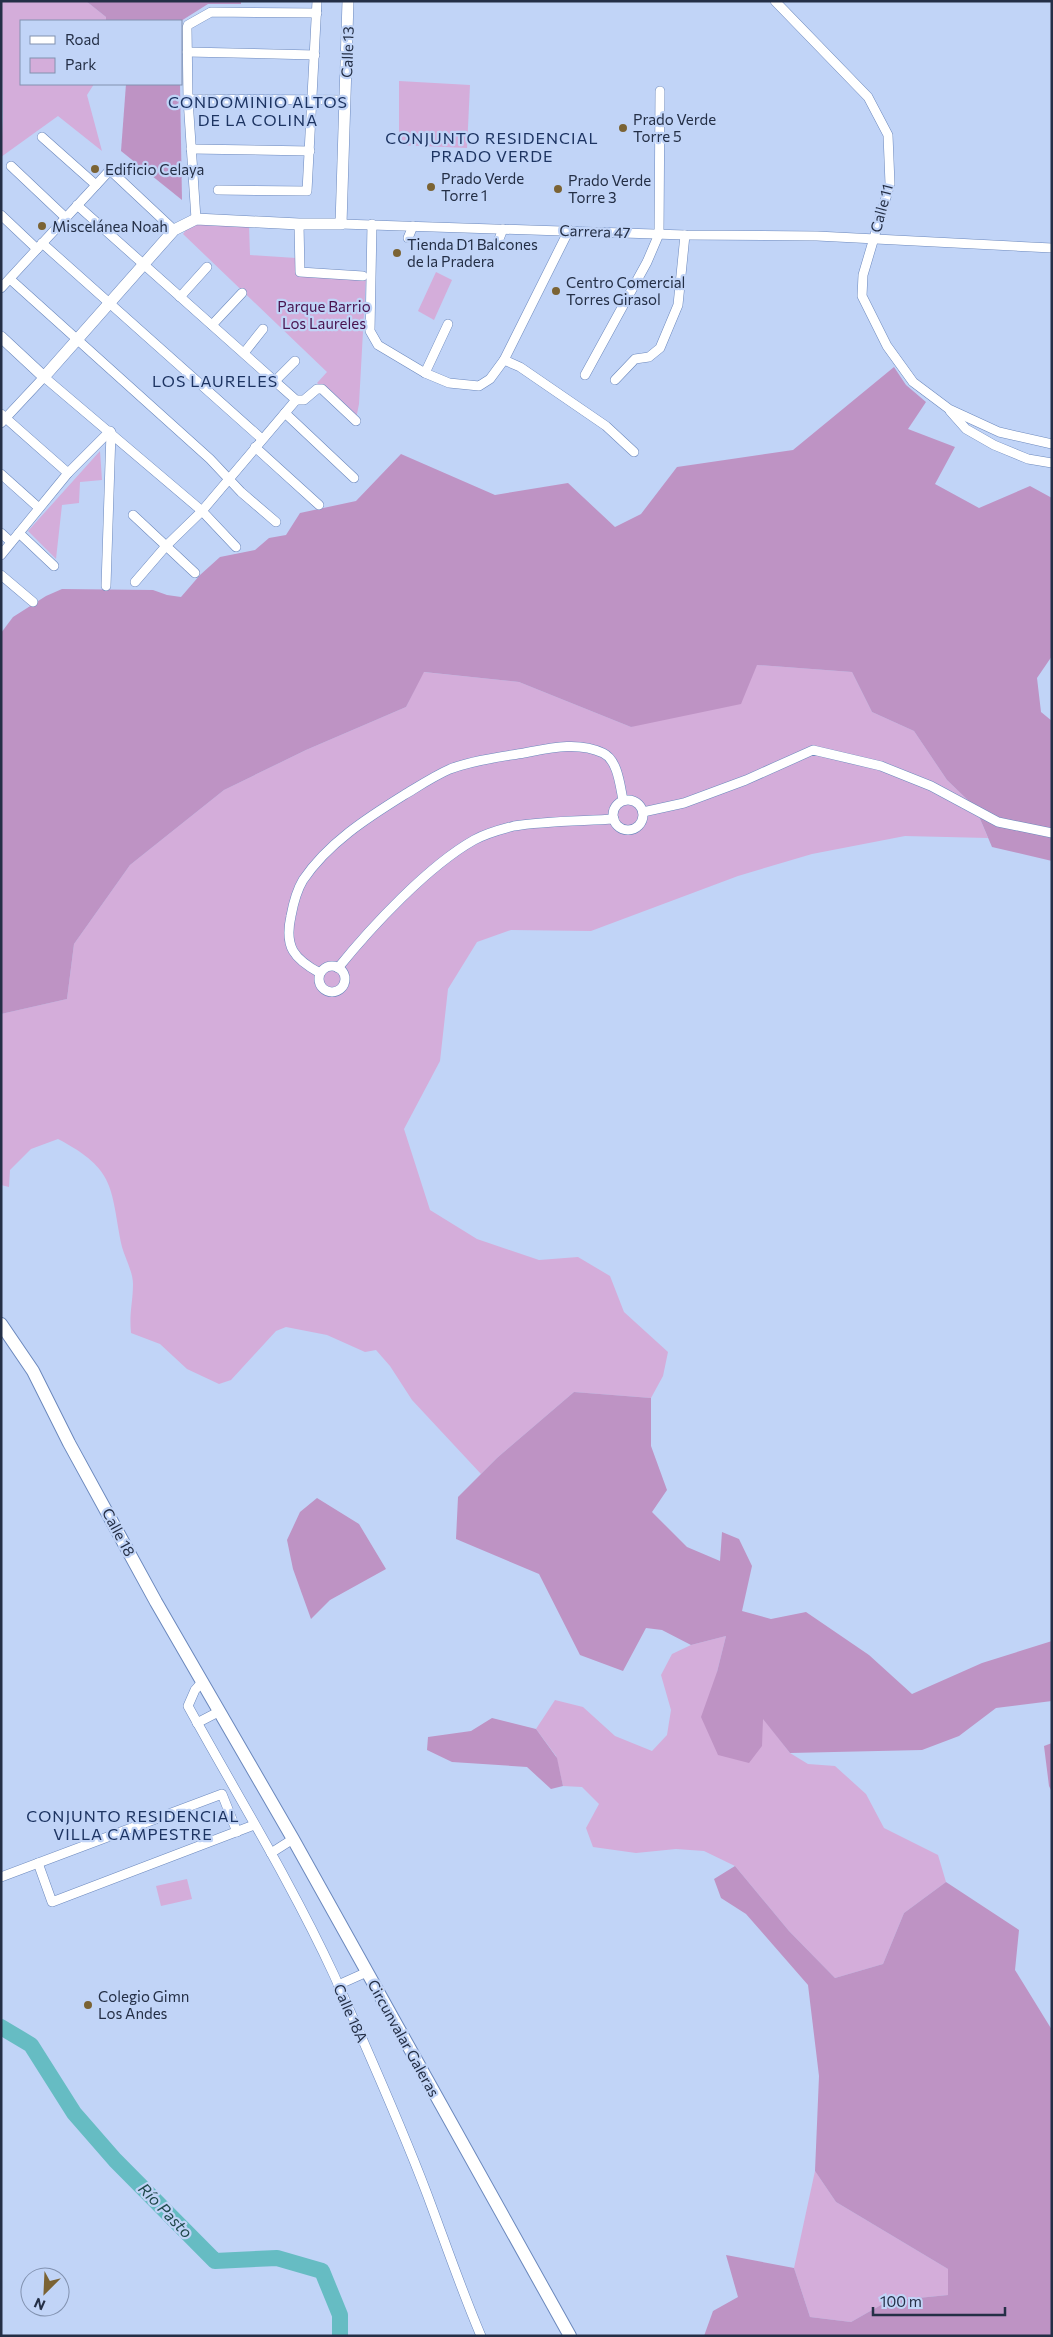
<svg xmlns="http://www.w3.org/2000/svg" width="1053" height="2337" font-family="Commissioner,sans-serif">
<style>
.green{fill:#d4adda}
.forest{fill:#be93c4}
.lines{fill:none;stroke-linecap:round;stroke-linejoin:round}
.river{stroke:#66bcc3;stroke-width:16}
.minor-casing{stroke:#6b88bd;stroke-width:10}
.tertiary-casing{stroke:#6b88bd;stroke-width:12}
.secondary-casing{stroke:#6b88bd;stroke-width:14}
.minor{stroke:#fff;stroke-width:9}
.tertiary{stroke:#fff;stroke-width:11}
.secondary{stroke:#fff;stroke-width:12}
.poi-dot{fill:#7b6334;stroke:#c1d4f7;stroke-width:2}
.labels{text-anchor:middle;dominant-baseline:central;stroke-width:4.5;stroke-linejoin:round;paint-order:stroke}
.street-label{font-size:15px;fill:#242f46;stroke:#c1d4f7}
.poi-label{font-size:15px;fill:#242f46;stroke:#c1d4f7;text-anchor:start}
.park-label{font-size:15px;fill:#48134f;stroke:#c1d4f7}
.neighbourhood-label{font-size:16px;letter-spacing:1px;fill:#1d3462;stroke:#c1d4f7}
.water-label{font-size:16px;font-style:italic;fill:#214a4d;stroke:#c1d4f7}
</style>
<rect width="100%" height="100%" fill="#c1d4f7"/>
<g class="green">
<path d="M1,1H86L106,17V21H21V84H94L87,95L102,151L58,116L1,157L3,118Z"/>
<path d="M399,81L470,85L467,148L399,145Z"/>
<path d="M197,224L249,225L250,255L296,258L297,273L366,277L359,404L356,419L317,383L327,372L183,234L189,226Z"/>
<path d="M436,272L452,280L434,320L418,311Z"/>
<path d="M100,451L102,480L80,482L79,503L62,505L56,559L28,531Z"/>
<path d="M757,665L852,672L872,712L914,731L947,780L975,807L988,838L905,836L812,854L738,876L591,931L511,930L477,942L448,989L440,1061L404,1129L430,1210L477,1239L539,1260L578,1257L610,1276L624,1312L668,1352L663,1376L651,1398L574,1392L497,1458L481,1474L412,1400L390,1366L376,1350L365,1352L327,1335L286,1327L276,1331L231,1380L219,1384L187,1369L160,1344L131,1333C129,1313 133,1302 133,1284C133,1272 125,1258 122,1247C110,1188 117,1170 58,1139L31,1149L10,1170L9,1187L1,1185V1014L67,999L74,944L130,865L224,790L306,750L406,707L423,672L519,682L631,727Z"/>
<path d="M726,1636L717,1672L763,1718L790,1753L808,1764L835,1766L866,1794L884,1828L938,1855L946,1882L904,1913L883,1964L835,1978L789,1931L735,1866L704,1851L676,1849L636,1853L593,1847L586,1828L599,1804L582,1787L563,1786L556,1756L536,1729L555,1700L583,1707L615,1736L652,1751L667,1735L671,1710L661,1675L672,1654L691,1645Z"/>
<path d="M187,1879L192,1899L161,1906L156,1886Z"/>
<path d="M815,2171L836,2202L948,2269V2295L888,2301L851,2322L810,2317L794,2268Z"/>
</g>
<g class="forest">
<path d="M86,1H241V4H208L181,21H106V17Z"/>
<path d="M126,84H180L182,200L121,151Z"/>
<path d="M894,367L906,385L926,402L908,429L955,447L935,484L979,508L1030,486L1052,498V656L1037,678L1041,712L1052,721V861L992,847L975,807L947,780L914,731L872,712L852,672L757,665L741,704L631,727L519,682L424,672L406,707L306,750L224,790L130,865L74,944L67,999L1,1014V633L13,617L46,596L62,589L153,590L167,595L181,597L200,575L220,557L255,550L269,538L286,535L300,513L356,501L401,454L495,495L568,483L615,527L641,514L677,467L793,450Z"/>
<path d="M574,1392L651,1398V1446L667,1490L652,1512L687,1547L720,1561L722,1532L739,1539L752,1566L742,1611L771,1619L806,1612L869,1655L912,1694L982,1663L1052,1641V1701L996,1708L959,1736L922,1750L790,1753L763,1719L762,1746L749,1763L718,1755L701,1717L717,1672L726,1636L691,1645L662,1630L646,1628L623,1671L580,1655L539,1574L456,1539L458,1497L497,1458Z"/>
<path d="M317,1498L359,1524L386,1569L330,1600L311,1619L293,1569L287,1540L300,1512Z"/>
<path d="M492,1718L536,1729L557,1758L563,1786L551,1789L527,1767L452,1762L427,1750L428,1737L471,1731Z"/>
<path d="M1052,1743V1792L1049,1786L1044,1746Z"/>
<path d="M735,1866L789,1931L835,1978L883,1964L904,1913L946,1882L1019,1930L1015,1970L1052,2030V2336H704L713,2311L738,2297L726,2255L794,2268L810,2317L851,2322L888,2301L948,2295V2269L836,2202L815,2171L819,2076L808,1985L746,1914L721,1898L714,1879Z"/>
</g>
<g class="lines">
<path class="river" d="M1,2027L31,2045L74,2113L115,2160L215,2261L277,2258L322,2271L340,2315V2336"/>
<defs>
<g id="minor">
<path d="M775,1L868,97L888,135L890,184L863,275L862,296L887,346L913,382L949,409L999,432L1052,444"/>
<path d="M187,52L315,55"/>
<path d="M188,99L345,100"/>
<path d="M42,137L96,185"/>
<path d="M191,149L310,151"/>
<path d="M11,166L66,218"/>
<path d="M218,190L307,191L317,1"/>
<path d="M77,205L296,400H304L317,389H322L356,421"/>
<path d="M1,215L37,249"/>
<path d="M196,219L188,99L187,28L188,25L211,12L317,13"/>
<path d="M299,224L300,272L363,276"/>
<path d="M341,224L685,235L817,236L1052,248"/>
<path d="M372,224L370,331L378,345L425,373L449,383L479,386L490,379L504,360L569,230"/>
<path d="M408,238L413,226"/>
<path d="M42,243L262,439"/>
<path d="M497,244L503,229"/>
<path d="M10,279L210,459L241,492L276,522"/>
<path d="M1,288L110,170L174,230"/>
<path d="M180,297L207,267"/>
<path d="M212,325L242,293"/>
<path d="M244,353L263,329"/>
<path d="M504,360L520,367L606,426L634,452"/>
<path d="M425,373L448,324"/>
<path d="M585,375L647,262L659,234L660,91"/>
<path d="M615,380L635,359L649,357L660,348L678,305L685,235"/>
<path d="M275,381L295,361"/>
<path d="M950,411L966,429L994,445L1028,459L1052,463"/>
<path d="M285,413L354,478"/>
<path d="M1,414L68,473"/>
<path d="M1,423L44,377L202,511L236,547"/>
<path d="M255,447L319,505"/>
<path d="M1,474L39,508"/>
<path d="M133,515L195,573"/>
<path d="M1,533L11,542"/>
<path d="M19,533L54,566"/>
<path d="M1,555L68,473L110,431"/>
<path d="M1,575L33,602"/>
<path d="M135,582L166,546L202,511L296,400"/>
<path d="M106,586L111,432"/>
<circle cx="628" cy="815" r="15"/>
<path d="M643,812L684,803L746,780L813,750L881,766L931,786L998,822L1052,833"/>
<circle cx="332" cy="979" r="13"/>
<path d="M338,968C372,926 428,866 474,840C485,834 502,829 514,826C543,821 583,821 614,819"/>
<path d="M320,973C294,959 284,947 291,916C293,905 297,890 303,880C328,843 367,818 404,795C419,786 434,776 450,769C474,760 500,757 524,753C550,748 578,741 603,753C618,760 620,786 623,800"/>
<path d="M203,1681L195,1690L188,1706C237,1795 291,1882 334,1975C366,2047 399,2120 427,2194C445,2242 461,2289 481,2336"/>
<path d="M197,1723L220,1711"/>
<path d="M271,1853L293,1839"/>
<path d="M38,1863L52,1902L254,1825"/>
<path d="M1,1877L222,1794L237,1832"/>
<path d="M338,1985L367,1972"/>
</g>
<path id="tertiary" d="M1,337L44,377L174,230L196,219L299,224H341L348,1"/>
<path id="secondary" d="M1,1324L33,1371L69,1443L156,1602L293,1839L570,2336"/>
</defs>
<use href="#minor" class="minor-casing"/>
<use href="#tertiary" class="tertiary-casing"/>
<use href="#secondary" class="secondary-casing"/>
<use href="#minor" class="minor"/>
<use href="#tertiary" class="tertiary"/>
<use href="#secondary" class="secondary"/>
</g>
<g class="poi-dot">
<circle cx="623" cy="128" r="5"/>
<circle cx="95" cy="169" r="5"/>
<circle cx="431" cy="187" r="5"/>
<circle cx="558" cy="189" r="5"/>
<circle cx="42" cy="226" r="5"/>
<circle cx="397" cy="253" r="5"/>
<circle cx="556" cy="291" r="5"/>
<circle cx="88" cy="2005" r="5"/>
</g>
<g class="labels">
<g class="street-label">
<text transform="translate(347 52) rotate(-88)">Calle 13</text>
<text transform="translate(881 208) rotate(-75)">Calle 11</text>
<text transform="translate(595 231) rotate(2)">Carrera 47</text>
<text transform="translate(119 1532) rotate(62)">Calle 18</text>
<text transform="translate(351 2013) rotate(66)">Calle 18A</text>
<text transform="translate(404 2038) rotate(61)">Circunvalar Galeras</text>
</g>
<g class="poi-label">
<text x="633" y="119">Prado Verde<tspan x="633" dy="17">Torre 5</tspan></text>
<text x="105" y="169">Edificio Celaya</text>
<text x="441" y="178">Prado Verde<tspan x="441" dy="17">Torre 1</tspan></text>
<text x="568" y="180">Prado Verde<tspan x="568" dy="17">Torre 3</tspan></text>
<text x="52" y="226">Miscelánea Noah</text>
<text x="407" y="244">Tienda D1 Balcones<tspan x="407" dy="17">de la Pradera</tspan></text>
<text x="566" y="282">Centro Comercial<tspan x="566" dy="17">Torres Girasol</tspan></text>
<text x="98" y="1996">Colegio Gimn<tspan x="98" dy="17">Los Andes</tspan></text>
</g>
<g class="park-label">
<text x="324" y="306">Parque Barrio<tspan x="324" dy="17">Los Laureles</tspan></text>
</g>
<g class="neighbourhood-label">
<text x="258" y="101">CONDOMINIO ALTOS<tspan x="258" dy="18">DE LA COLINA</tspan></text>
<text x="492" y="137">CONJUNTO RESIDENCIAL<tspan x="492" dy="18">PRADO VERDE</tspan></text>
<text x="215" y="380">LOS LAURELES</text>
<text x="133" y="1815">CONJUNTO RESIDENCIAL<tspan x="133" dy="18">VILLA CAMPESTRE</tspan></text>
</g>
<g class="water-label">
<text transform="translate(166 2210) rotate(46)">Río Pasto</text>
</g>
</g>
<rect width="1053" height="2337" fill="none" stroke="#242f46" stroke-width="5"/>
<rect x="20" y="20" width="162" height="65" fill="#c1d4f7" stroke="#8292b0"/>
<rect x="30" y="36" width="25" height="8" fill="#ffffff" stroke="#8292b0"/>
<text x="65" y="45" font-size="15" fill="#242f46">Road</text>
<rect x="30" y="58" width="25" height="15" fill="#d4adda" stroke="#8292b0"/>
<text x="65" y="70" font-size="15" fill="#242f46">Park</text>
<g transform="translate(45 2292) rotate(204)"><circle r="24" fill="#c1d4f7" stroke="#8292b0"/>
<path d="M0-4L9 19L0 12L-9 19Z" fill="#7b6334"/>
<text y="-8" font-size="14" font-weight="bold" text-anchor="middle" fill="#242f46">N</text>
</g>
<path d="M873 2307v8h132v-8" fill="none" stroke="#242f46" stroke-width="2.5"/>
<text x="880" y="2307" font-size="15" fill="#242f46" stroke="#c1d4f7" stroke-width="4" paint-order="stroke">100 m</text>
</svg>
